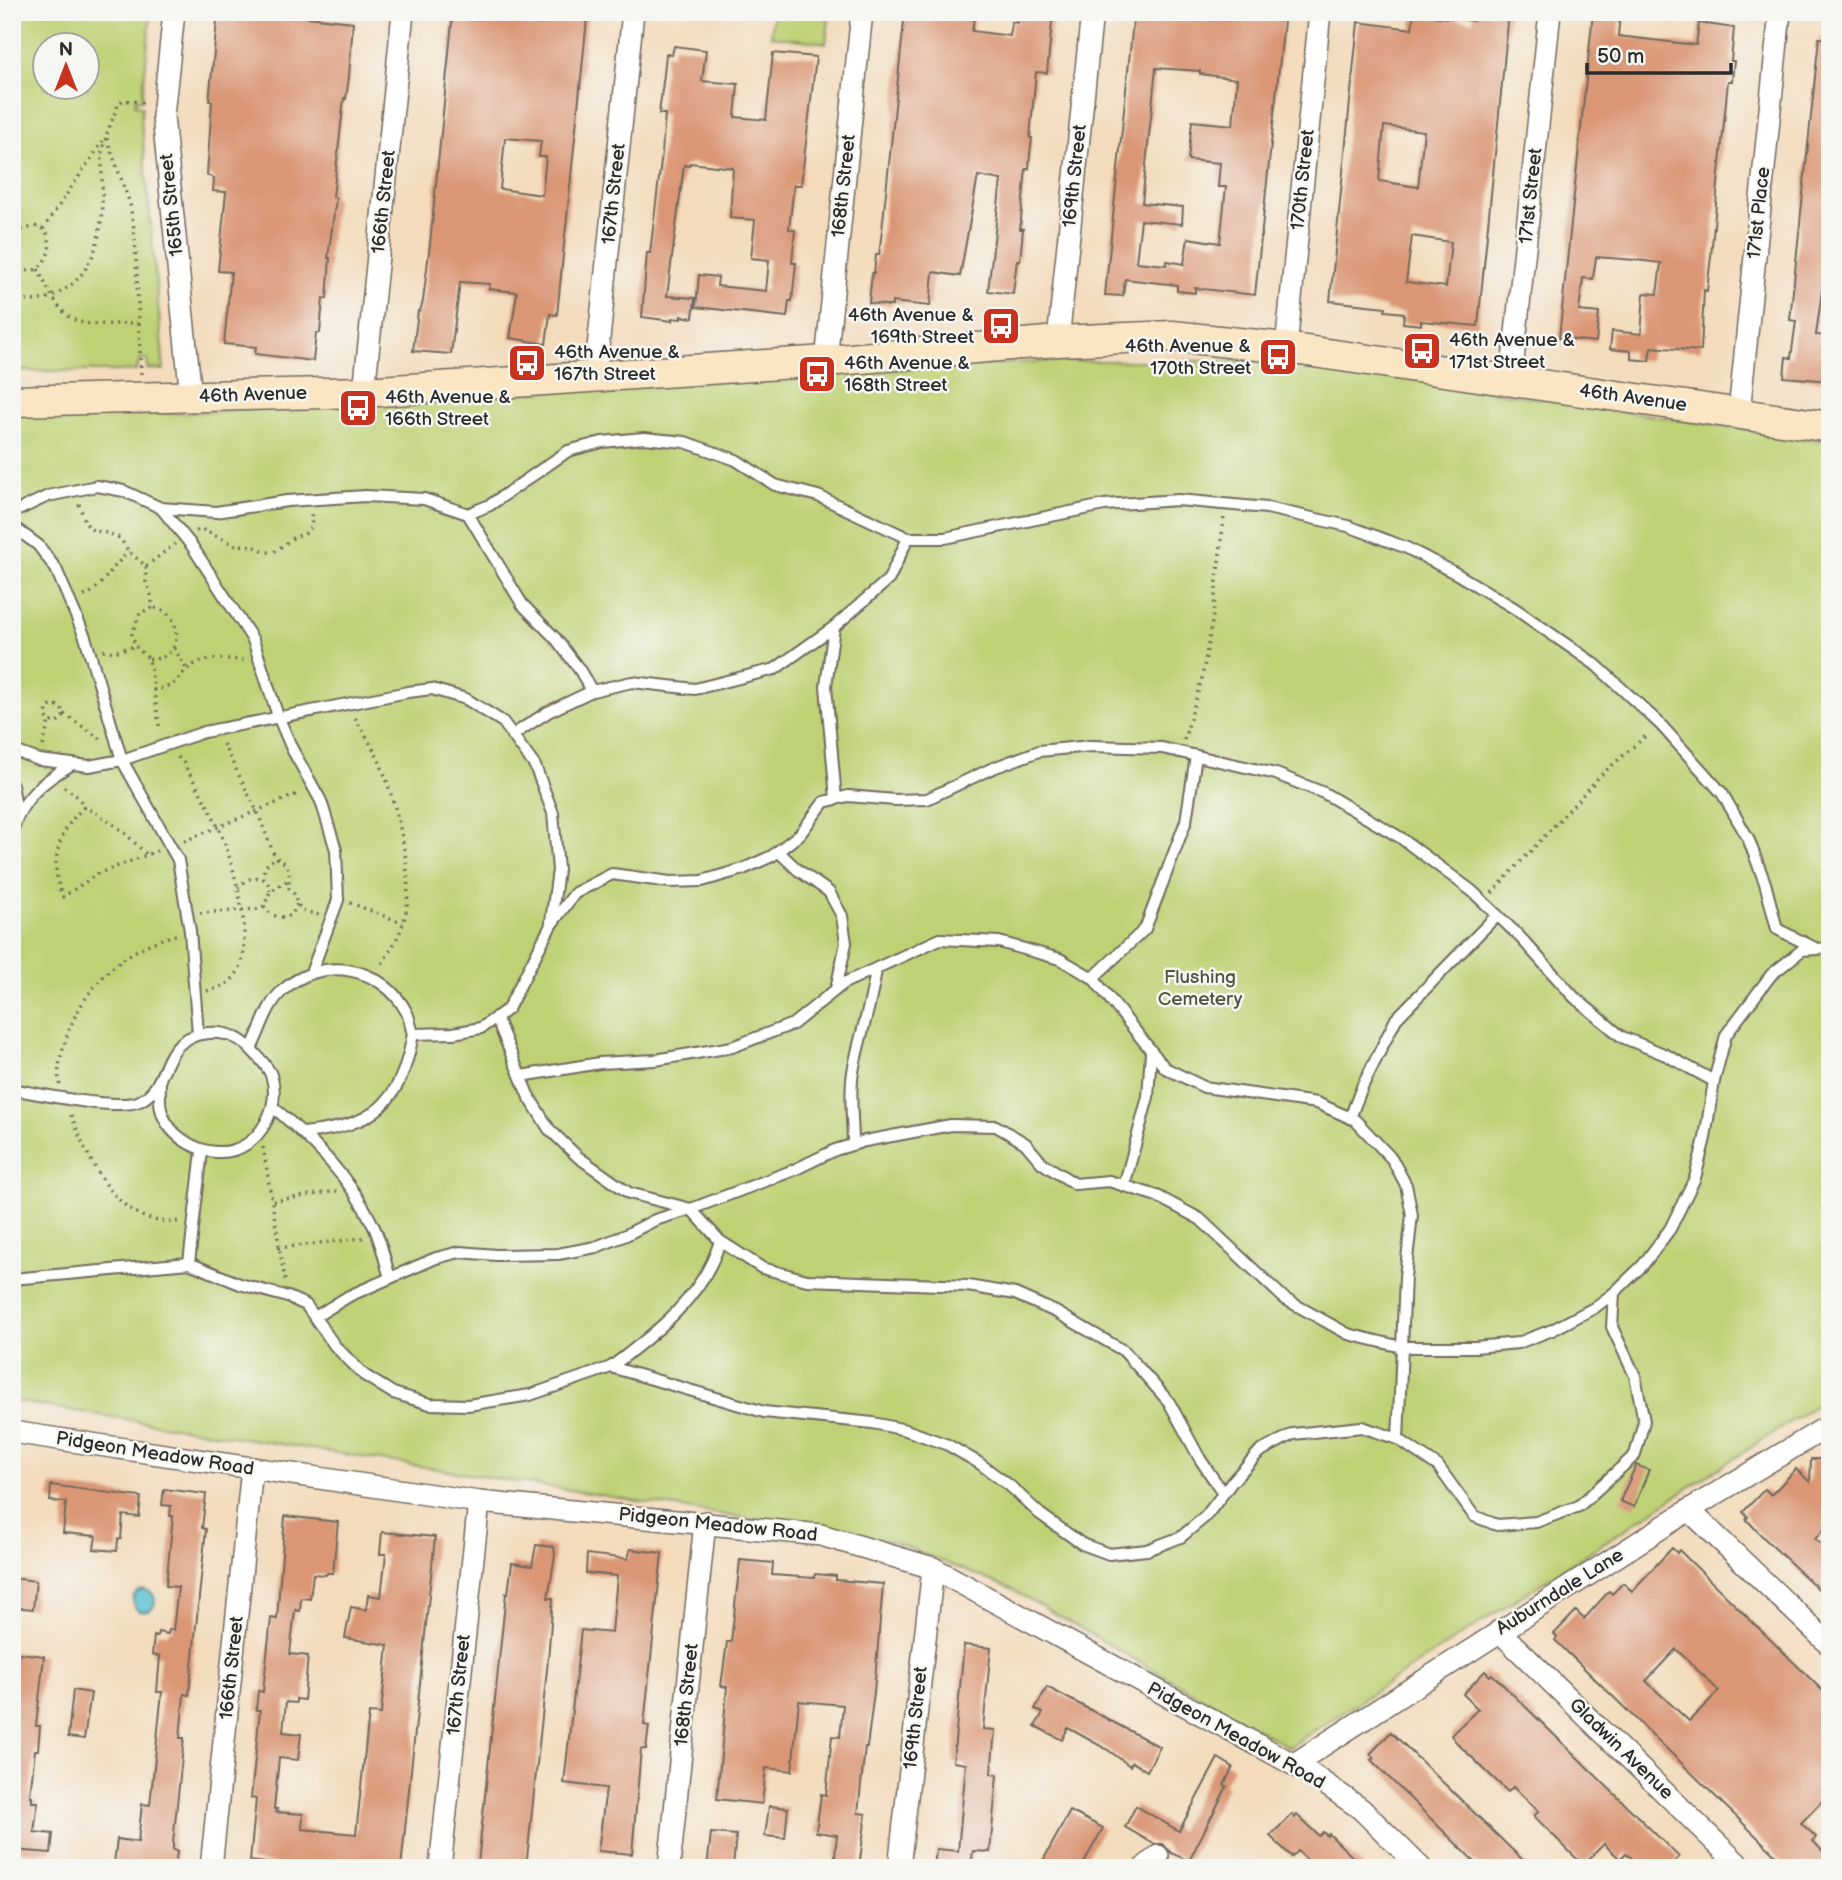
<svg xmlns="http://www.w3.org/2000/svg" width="1842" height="1880" font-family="'Balsamiq Sans',sans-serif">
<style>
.green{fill:#bfd174;stroke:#757e50;stroke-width:2;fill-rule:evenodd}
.water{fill:#54bfcf;stroke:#40757d;stroke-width:2}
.building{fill:#da9674;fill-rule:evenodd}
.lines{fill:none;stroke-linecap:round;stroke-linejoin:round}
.lane-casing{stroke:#71695e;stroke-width:14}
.street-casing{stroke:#71695e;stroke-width:24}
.secondary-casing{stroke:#71695e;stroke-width:33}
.path{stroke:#71695e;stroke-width:3.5;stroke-dasharray:2 5;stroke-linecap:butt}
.lane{stroke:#fff;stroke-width:10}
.street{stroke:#fff;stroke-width:21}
.secondary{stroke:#fbe6c4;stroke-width:30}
.labels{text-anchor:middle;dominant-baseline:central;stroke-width:5;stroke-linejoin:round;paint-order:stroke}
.street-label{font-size:19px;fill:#2b2b2b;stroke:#f6f6f2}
.poi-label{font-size:19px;fill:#2b2b2b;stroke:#f6f6f2;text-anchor:start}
.park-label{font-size:19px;fill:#50543d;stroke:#f6f6f2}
</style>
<rect width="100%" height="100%" fill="#f6f6f2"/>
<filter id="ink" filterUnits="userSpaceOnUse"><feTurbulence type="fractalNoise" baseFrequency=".0143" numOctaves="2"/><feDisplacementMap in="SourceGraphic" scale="14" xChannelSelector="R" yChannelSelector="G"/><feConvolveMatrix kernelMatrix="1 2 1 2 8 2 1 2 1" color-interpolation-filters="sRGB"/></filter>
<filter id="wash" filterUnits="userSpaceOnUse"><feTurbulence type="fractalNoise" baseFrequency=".00686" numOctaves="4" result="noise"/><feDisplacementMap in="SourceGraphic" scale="28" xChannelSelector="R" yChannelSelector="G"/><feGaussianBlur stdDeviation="1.57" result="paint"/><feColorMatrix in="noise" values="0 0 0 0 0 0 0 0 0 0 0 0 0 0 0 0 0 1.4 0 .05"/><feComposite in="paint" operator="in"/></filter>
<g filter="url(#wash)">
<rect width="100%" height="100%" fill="#f3dbbc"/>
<g class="green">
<path d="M12,12H151L142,100L136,99L135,105L142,106L141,119L164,370L147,369L148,360L141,359L136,371H12ZM46,46H88V88H46Z"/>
<path d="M774,12H830L826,43L771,36Z"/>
<path d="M1051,361H1288L1830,442V1396L1289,1747L1011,1589L894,1542L12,1401V416L185,413Z"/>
</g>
<circle class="water" cx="144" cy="1601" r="11"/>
<g id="blocks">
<g class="building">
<path d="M218,12H308V17L353,22L349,77L346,99L344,98L333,197L336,198L328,258H330L327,299L323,298L320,333H316L313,361L255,354L256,347L224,344L231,272L218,271L226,192L213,191L214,178L207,175L212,101H209Z"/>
<path d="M453,12H489L488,14L517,17L518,12H536L587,19L557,315L550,314L546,344L510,338L517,292L489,289L490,284L460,282L451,354L413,351L418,311H420L423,301L430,244ZM505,138L541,141L539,157H546L542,195L500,189Z"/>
<path d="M905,12H975L972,31L1010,36L1012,22L1018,23V12H1053L1047,73L1036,72L1030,138H1032L1030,154L1029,169H1026L1020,229H1023L1020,261L1017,260L1013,294L988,291L1001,180L978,176L960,276L933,272L930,306L892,302V306L869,303L872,273H874L876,255H879L882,230Z"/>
<path d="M1134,12H1285L1255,295L1195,288V293L1177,291V285L1125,279L1123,296L1105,295ZM1156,68L1200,71V74L1237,79L1233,125L1192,121L1188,160L1220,163L1218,187H1226L1220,243L1188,238L1184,264L1167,261L1166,265L1136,262L1141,220L1182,224L1183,207L1142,203Z"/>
<path d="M1414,12H1434V16L1473,21L1474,12H1509L1478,326L1421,321V325L1403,323L1404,313L1385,311L1386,307L1330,301L1358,22L1412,29ZM1384,126L1424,131L1418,187L1379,181ZM1412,236L1451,242L1446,287L1406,282Z"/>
<path d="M1593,13L1620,15L1618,36L1661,41L1696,45L1699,23L1734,28L1731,61H1734L1732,81H1728L1711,256L1707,291L1704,290L1701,351L1651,347L1649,361L1631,359V351L1610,349L1612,331L1641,334L1644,293L1657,294L1661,263L1636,260L1596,257L1593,279L1583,278L1579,311L1599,313L1596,342L1559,338Z"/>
<path d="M1819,38L1830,39V232L1816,335L1830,336V381L1784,377L1786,357L1791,358L1796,321L1790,320Z"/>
<path d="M674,46L706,50L702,81L738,84L735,117L766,120L773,53L816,57L801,185H794L789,229L795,230L792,263H796L792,301H789L787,317L696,307L699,275L718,277L717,286L766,291L769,260L751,258L755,220L730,218L733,168L690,163L689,166L684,165L667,296L695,298L693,318L681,316V319L672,318V321L642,317L647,253H650L662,153L665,114H659L664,74L666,54L672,55Z"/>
<path d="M1811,1459H1828L1826,1527L1815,1539L1830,1552V1600L1764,1538L1746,1519L1748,1517L1743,1512L1765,1489L1771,1495L1796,1469L1810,1482Z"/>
<path d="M1636,1465L1649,1470L1634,1507L1620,1501Z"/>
<path d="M51,1485L141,1497L139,1517L123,1515L121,1539H118L117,1551L94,1549L96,1536L63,1533L66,1502L50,1501Z"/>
<path d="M164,1489L206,1494L202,1528L206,1529L189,1695L184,1694L180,1738H184L173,1843V1850L177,1851L175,1868H152L114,1863L117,1839L138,1842L142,1804L150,1805L162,1692H157L160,1656L152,1655L154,1636L157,1637L158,1632L168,1634L169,1630H173L178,1587L166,1586L173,1516H170L171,1506L162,1505Z"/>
<path d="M285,1516L338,1522L333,1573H327L326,1575L313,1574L310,1599L301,1598L300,1611L295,1610L290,1654L308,1656L304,1700L296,1699V1703L286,1702L283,1732L301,1734L298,1760L279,1758L274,1809H277L276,1812L303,1814L302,1829L356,1834L369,1713L381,1714L388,1645L345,1638L351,1607L366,1610L368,1595L381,1597L386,1554H380L382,1532L435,1537L401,1868H305L250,1861L256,1799L251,1798L260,1710H256L258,1691L263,1692L271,1618L277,1619Z"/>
<path d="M536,1545L554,1547L555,1555L548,1598H553L548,1660L526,1868L478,1863L506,1593H508L512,1563L532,1566Z"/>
<path d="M1672,1548L1677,1553L1679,1550L1830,1698V1793L1801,1823L1816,1837L1813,1841L1830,1859V1868H1789L1555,1640L1557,1637L1554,1634L1576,1611L1584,1619L1609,1591L1612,1594L1623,1583L1632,1591ZM1676,1649L1719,1691L1689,1721L1646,1681Z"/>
<path d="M630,1549L662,1553L644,1725L649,1726L646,1749H641L632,1854L598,1851L606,1788L564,1783L581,1630L612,1633L617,1576L586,1573L587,1554L628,1559Z"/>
<path d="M740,1560L773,1563L772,1575L814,1578L815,1574L836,1576V1580L883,1584L874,1692L867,1747H865L858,1813L866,1814L859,1868H834L837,1835L816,1832L821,1794L826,1795L832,1736L840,1737L843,1705L799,1701L792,1771L766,1768L762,1804L717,1799L727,1687L721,1686L727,1642H731Z"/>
<path d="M12,1578L36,1581L33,1609L12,1607Z"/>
<path d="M964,1645L991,1648L983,1729L995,1730L991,1774L997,1775L990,1852L973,1851L971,1868H934L936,1849L958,1851L966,1764L953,1762Z"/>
<path d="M12,1652L44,1656L36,1726H40L38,1750H35L30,1796H32V1802H38L34,1832L53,1834L51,1853L13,1850L16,1819H12Z"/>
<path d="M1485,1671L1490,1676L1492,1674L1679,1857L1669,1868H1642L1626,1853L1620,1859L1604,1844L1583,1865L1534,1816L1539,1811L1513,1787L1508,1792L1457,1743L1451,1735L1478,1709L1463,1694Z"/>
<path d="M1047,1687L1160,1747L1147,1771L1132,1762L1130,1766L1108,1750L1068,1728L1062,1740L1035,1726L1043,1713L1035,1709Z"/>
<path d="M73,1690L91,1693L84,1739L68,1737Z"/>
<path d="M1391,1732L1458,1797L1531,1868H1481L1371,1760L1374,1758L1370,1754Z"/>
<path d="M1218,1758L1233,1767L1224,1785L1227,1786L1189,1861L1171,1853L1163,1844H1154L1125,1827L1136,1806L1179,1831Z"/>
<path d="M769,1806L788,1808L785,1838L765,1836Z"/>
<path d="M1070,1811L1103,1828L1081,1868H1039Z"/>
<path d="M1292,1814L1295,1818L1297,1815L1319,1836L1323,1832L1327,1836L1329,1834L1364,1868H1315L1298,1851L1292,1857L1270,1836Z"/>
<path d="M711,1833L736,1835L733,1868H707Z"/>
</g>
</g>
</g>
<g filter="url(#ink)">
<use href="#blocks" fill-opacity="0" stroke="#71695e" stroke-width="2"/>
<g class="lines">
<defs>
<g id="lane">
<path d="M161,508L192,546L253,640L278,716L292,749L321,801L336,850L338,900L311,973"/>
<path d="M12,513L48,496L97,486L124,491L161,508L216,512L287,501L366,496L424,499L468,514L490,505L568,451L602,442L644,438L685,442L736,460L775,485L818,496L908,538H945L1104,505L1178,500L1267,508L1348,526L1407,548L1457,574L1514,608L1596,665L1660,724L1722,793L1748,838L1765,883L1777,929L1815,948"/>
<path d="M468,514L522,604L556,639L579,669L592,691"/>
<path d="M12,526L38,545L56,569L85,637L122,760L178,860L190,931L198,1034"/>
<path d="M834,627L826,686L836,799"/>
<path d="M514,734L548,712L592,691L632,682L695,689L775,669L834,627L889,579L908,538"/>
<path d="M12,750L39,760L89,766L122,760L204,732L408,692L432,689L466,699L503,722L535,766L553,813L558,870L551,922"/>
<path d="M1196,756L1186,821L1145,929L1093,978L1165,1068L1204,1087L1317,1103L1355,1120L1392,1159L1406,1185L1412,1215L1405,1277L1398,1439"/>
<path d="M12,785L17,813"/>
<path d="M12,832C20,800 43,781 71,765"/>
<path d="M778,851L798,870L829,892L842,916L846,943L836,989"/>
<path d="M496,1017L528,1095L549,1129L578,1157L629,1193L691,1209L720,1241L762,1268L807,1280L968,1286L1015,1294L1056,1312L1124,1351L1169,1402L1200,1459L1223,1493"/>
<path d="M521,1076L600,1063L655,1060L732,1047L793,1024L844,983L940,939L999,942L1060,959L1093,978"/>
<path d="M160,1082C160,1091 159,1101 161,1109C167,1138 206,1159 234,1150C263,1141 281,1104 271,1075C268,1066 257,1056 251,1049"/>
<path d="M12,1089C38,1094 118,1111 140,1101C173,1084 157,1038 208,1033C226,1031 239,1037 251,1049C261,1030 266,1006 282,991C320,955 383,965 407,1013C410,1020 411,1028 413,1034L453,1033L481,1028L508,1009L551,925L575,893L612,874L670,882L702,881L743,869L772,856L800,834L824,802L848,796L895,800L927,799L993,768L1039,751L1091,746L1162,748L1276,774L1324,793L1401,838L1472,891L1519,936L1574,997L1622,1037L1666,1055L1714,1081"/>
<path d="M273,1107C313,1141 351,1178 374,1227C381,1242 385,1261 390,1278"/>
<path d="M1350,1118L1362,1087L1396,1019L1497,915"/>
<path d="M304,1133C375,1125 400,1105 413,1034"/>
<path d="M853,1144C853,1121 849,1095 853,1072C859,1037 872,1004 876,969"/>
<path d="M1124,1186L1148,1097L1151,1052"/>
<path d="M189,1263L202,1151"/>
<path d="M12,1279L189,1263L240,1284L288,1297L306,1305L335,1346L364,1375L393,1393L430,1404L468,1405L530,1395L611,1367L764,1412L873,1423L906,1430L948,1445L979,1463L1010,1486L1040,1514L1082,1544L1109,1554L1147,1550L1181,1537L1206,1516L1232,1482L1259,1452L1293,1434L1362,1427L1398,1439L1438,1466L1474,1516L1497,1525L1536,1522L1579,1506L1635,1455L1644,1421L1635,1376L1612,1327L1614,1293L1643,1265L1670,1229L1695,1178L1705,1138L1714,1081L1726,1035L1771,975L1802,950L1830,948"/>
<path d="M315,1317L349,1296L436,1258L460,1252L496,1255L558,1254L596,1247L626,1235L655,1220L691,1209L794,1170L835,1150L865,1141L951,1125L996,1126L1025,1143L1042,1163L1075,1184L1109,1181L1157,1196L1200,1219L1285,1299L1348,1334L1402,1347H1475L1518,1343L1552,1330L1594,1308L1614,1293"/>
<path d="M611,1367C656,1333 704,1296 720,1241"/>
</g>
<g id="street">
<path d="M174,12L163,116L191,397"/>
<path d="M1058,341L1092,12"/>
<path d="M1286,348L1320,12"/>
<path d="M826,361L862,12"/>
<path d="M595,377L633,12"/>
<path d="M1511,380L1550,12"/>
<path d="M364,392L403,12"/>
<path d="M1739,413L1780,12"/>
<path d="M12,1432L479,1502L821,1535L933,1568L1311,1774L1361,1809L1421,1868"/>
<path d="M1689,1510L1830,1645"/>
<path d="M1499,1631L1742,1868"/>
<path d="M1294,1764L1689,1510L1830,1425"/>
<path d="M211,1868L252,1468"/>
<path d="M440,1868L479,1502"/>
<path d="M669,1868L705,1522"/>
<path d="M899,1868L933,1568"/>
<path d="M1144,1868L1158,1856"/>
</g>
<path id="secondary" d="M12,401L364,392L826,361L1058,341L1172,336L1286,348L1830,427"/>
</defs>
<use href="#lane" class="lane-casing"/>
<use href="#street" class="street-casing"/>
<use href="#secondary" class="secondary-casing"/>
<g class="path">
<path d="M12,117L14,125L12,131"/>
<path d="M43,229L103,141"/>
<path d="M12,239L19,230L38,226L46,231C53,246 49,257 38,269C27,272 19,271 12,262"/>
<path d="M38,269C67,329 72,326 137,323"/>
<path d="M12,275L17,268"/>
<path d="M12,299C31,303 48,301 64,290C111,259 101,199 102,150L106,138"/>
<path d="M141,374L135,235L130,204L106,136L118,105L123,100L144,103"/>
<path d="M79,504C91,542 91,524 120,538L129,552L146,566V582L152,597V608L140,613L132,634L135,646L149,659L160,731"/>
<path d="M196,531L201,529L235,545L253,546L266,552H274L293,538L306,533L312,527L311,514"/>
<path d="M146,566L175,544"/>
<path d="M84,596C100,591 113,564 129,552"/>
<path d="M174,648L187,670"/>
<path d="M103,650L114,652L135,646"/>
<path d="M149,659C187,661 183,608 152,608"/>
<path d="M153,690C184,685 174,676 195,664C212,655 227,660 245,660"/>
<path d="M64,714L101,739"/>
<path d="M355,718C364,733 374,749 381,765C397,807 417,880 403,924C398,939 388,954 380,967"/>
<path d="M1184,740L1202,678L1213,616L1224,517"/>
<path d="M223,744L257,811L273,852L277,858L286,864L289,871V888L294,894L297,904L304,911L319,915"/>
<path d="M43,746L49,721L46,716L47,709L52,705L59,706L63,711V717L56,723L49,721"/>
<path d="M178,757L183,762C195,784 209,806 219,829C233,861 258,948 235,976C228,985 218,988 207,991"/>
<path d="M64,787L78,797L84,807L95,812L123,831L147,855"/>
<path d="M84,807C58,831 48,864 63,897L97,874L157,851"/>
<path d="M184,841L300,793"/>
<path d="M264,879C263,867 266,863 277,858"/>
<path d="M12,880C23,900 20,921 12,941"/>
<path d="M238,888C247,876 268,871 270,891"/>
<path d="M1492,893L1601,775L1648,734"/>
<path d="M350,903L403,923"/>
<path d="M264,906C272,917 279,919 292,915L297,904"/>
<path d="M200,913L258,909L264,906L270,892L287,881"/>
<path d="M60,1085C56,1072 61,1055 65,1042C81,989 122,948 176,935"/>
<path d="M71,1115C90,1162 118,1230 181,1221"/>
<path d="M263,1147L285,1281"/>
<path d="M273,1201L337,1191"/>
<path d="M278,1248L363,1238"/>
</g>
<use href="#lane" class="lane"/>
<use href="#street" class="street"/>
<use href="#secondary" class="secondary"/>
</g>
</g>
<defs>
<symbol id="bus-square" viewBox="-11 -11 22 22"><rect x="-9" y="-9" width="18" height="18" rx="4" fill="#c8321e" stroke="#f6f6f2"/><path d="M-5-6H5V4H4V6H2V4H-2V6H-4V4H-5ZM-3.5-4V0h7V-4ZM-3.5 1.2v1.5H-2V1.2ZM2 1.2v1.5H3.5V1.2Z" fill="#fff"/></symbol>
</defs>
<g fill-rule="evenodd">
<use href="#bus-square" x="979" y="304" width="44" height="44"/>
<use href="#bus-square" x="1400" y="329" width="44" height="44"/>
<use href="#bus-square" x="1256" y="335" width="44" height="44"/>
<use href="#bus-square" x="505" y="341" width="44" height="44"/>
<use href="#bus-square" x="795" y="352" width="44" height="44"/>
<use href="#bus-square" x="336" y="386" width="44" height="44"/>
</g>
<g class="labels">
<g class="street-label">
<text transform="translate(1075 176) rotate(-84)">169th Street</text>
<text transform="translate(1303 180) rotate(-84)">170th Street</text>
<text transform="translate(844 186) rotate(-84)">168th Street</text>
<text transform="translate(614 194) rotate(-84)">167th Street</text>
<text transform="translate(1531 196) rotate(-84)">171st Street</text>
<text transform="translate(384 202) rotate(-84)">166th Street</text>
<text transform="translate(172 205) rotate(-96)">165th Street</text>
<text transform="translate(1759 213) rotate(-84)">171st Place</text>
<text transform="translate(253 395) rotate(-2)">46th Avenue</text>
<text transform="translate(1633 398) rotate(8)">46th Avenue</text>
<text transform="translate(155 1454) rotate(9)">Pidgeon Meadow Road</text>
<text transform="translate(718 1525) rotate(6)">Pidgeon Meadow Road</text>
<text transform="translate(1560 1592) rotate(-32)">Auburndale Lane</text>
<text transform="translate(232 1668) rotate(-84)">166th Street</text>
<text transform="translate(459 1685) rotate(-84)">167th Street</text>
<text transform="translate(687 1695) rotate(-84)">168th Street</text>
<text transform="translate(916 1718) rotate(-84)">169th Street</text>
<text transform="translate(1236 1736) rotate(29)">Pidgeon Meadow Road</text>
<text transform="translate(1621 1749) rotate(44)">Gladwin Avenue</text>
</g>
<g class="poi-label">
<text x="974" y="315" text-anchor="end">46th Avenue &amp;<tspan x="974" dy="22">169th Street</tspan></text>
<text x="1449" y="340">46th Avenue &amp;<tspan x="1449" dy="22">171st Street</tspan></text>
<text x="1251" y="346" text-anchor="end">46th Avenue &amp;<tspan x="1251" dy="22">170th Street</tspan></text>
<text x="554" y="352">46th Avenue &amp;<tspan x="554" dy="22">167th Street</tspan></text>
<text x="844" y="363">46th Avenue &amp;<tspan x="844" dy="22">168th Street</tspan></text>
<text x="385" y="397">46th Avenue &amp;<tspan x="385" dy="22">166th Street</tspan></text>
</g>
<g class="park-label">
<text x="1200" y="977">Flushing<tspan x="1200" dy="22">Cemetery</tspan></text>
</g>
</g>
<rect width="1842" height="1880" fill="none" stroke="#f6f6f2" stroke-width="42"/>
<g transform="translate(66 66)"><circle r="33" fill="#f6f6f2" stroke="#a5a5a2" stroke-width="2"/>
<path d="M0-5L12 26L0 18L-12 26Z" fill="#c8321e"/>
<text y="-10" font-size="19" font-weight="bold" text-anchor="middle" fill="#2b2b2b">N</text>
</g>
<path d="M1587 63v10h144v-10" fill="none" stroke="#2b2b2b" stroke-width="3.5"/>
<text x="1597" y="63" font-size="21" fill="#2b2b2b" stroke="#f6f6f2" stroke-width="5" paint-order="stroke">50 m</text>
</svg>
